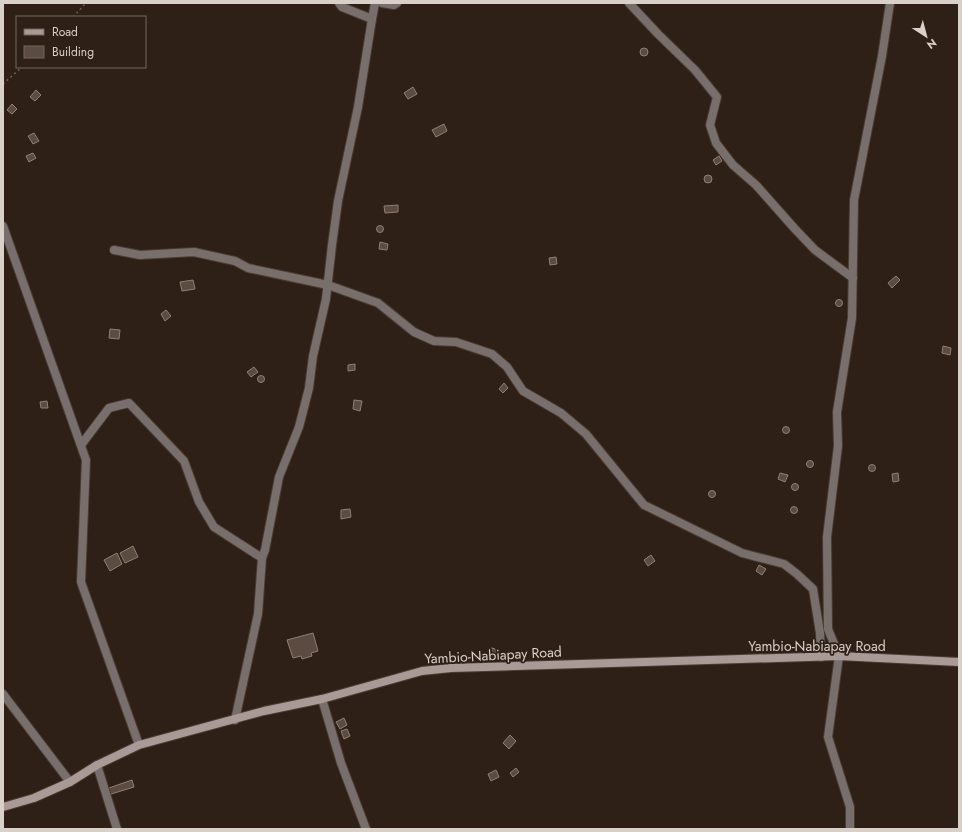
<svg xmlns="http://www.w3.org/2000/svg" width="962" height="832" font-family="Jost,sans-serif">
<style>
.building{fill:#5b4b40;stroke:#907f73}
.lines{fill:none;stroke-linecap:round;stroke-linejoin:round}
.street-casing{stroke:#4a3c33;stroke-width:10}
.secondary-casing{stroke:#4a3c33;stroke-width:10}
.path{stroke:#6a5e55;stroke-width:1.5;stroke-dasharray:2 3;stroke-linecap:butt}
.street{stroke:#786f6d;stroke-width:8}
.secondary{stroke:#a99a97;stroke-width:8}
.labels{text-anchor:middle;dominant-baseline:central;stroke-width:3.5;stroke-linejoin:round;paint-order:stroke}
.street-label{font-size:14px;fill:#dad0ca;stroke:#2e2016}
</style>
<rect width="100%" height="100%" fill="#2e2016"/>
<g class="building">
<circle cx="644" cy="52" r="4"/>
<path d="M413,87L417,94L408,99L404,93Z"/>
<path d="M36,90L41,95L35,101L30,97Z"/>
<path d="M12,104L17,109L12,114L7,110Z"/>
<path d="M444,124L447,131L436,137L432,130Z"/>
<path d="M34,133L39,141L33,144L28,136Z"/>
<path d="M33,153L36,158L29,162L26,156Z"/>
<path d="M719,156L722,161L716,165L713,160Z"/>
<circle cx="708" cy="179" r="4"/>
<path d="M398,205V212L385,213L384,206Z"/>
<circle cx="380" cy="229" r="3.5"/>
<path d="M380,242L388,244L387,250L379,249Z"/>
<path d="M556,257L557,264L550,265L549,258Z"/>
<path d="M896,276L900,280L892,288L888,283Z"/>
<path d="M193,280L195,289L182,291L180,282Z"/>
<circle cx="839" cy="303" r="3.5"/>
<path d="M166,310L171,316L165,321L161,314Z"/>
<path d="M110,329L120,330L119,339L109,338Z"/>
<path d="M943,346L951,348L950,355L942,353Z"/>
<path d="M355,364V370L348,371V365Z"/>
<path d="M254,367L258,372L251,377L247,372Z"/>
<circle cx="261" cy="379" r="3.5"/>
<path d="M504,383L508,388L503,393L499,389Z"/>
<path d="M354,400L362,401L360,411L353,409Z"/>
<path d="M47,401L48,408H41L40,402Z"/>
<circle cx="786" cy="430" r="3.5"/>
<circle cx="810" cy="464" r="3.5"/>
<circle cx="872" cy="468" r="3.5"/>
<path d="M780,473L788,475L785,482L778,479Z"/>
<path d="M898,473L899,481L893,482L892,474Z"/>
<circle cx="795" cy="487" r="3.5"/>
<circle cx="712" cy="494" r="3.5"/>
<circle cx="794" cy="510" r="3.5"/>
<path d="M350,509L351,517L341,519V510Z"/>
<path d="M133,546L138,557L125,563L120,553Z"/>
<path d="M117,553L122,564L110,571L104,560Z"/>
<path d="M651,555L655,561L648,566L644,560Z"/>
<path d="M759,565L766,569L762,575L756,571Z"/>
<path d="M313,633L318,651L311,653L312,656L302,659L301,656L293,658L287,640Z"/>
<circle cx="492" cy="652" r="4"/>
<path d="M344,718L347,725L340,729L336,722Z"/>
<path d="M347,729L350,736L344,739L341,731Z"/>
<path d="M510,735L516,741L509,749L503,743Z"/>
<path d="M516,768L519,772L513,777L510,773Z"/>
<path d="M496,770L499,777L491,781L488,774Z"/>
<path d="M132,780L134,787L108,795L106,789Z"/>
</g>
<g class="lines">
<defs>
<g id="street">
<path d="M339,3L342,7L372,19"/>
<path d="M382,3L394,5L397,3"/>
<path d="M629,3L658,34L695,70L717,97L710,125L716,143L733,165L756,185L795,229L815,250L853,278"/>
<path d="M3,226L86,460L81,582L139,745"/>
<path d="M114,250L140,255L194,252L235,261L248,268L328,285L378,303L414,332L434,341L456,342L492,354L507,367L523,391L561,413L586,434L644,505L742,553L784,564L797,574L813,589L820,633L821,657"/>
<path d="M81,445L109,408L129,403L184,461L199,502L214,527L262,558"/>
<path d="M3,694L70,782"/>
<path d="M322,699L341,763L366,829"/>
<path d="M235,720L258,614L262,558L265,550L279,477L299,427L309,388L313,356L326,299L332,245L338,201L358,107L372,19L375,3"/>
<path d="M97,765L117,829"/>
<path d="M850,829V807L828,737L839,656L828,629L827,537L838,446L837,412L852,318L854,200L882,56L890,3"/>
</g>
<path id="secondary" d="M3,807L34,798L70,782L97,765L139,745L264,711L322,699L422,671L451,668L839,656L959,662"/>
</defs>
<use href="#street" class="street-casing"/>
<use href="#secondary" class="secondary-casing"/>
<g class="path">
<path d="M73,17L86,3"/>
<path d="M3,84L22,67"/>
</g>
<use href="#street" class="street"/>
<use href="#secondary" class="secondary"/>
</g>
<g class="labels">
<g class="street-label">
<text x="817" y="646">Yambio-Nabiapay Road</text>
<text transform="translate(493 655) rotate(-3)">Yambio-Nabiapay Road</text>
</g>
</g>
<rect width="962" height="832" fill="none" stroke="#dad0ca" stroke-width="8"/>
<rect x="16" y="16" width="130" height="52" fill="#2e2016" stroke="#73665e"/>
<rect x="24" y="29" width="20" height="6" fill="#a99a97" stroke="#73665e"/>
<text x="52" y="36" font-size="12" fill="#dad0ca">Road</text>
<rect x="24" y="46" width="20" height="12" fill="#5b4b40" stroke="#73665e"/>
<text x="52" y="56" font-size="12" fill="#dad0ca">Building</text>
<g transform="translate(926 36) rotate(144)" stroke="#2e2016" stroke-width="3" paint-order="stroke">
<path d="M0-3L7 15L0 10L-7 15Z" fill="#dad0ca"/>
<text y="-6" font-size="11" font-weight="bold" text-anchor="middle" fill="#dad0ca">N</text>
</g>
</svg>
